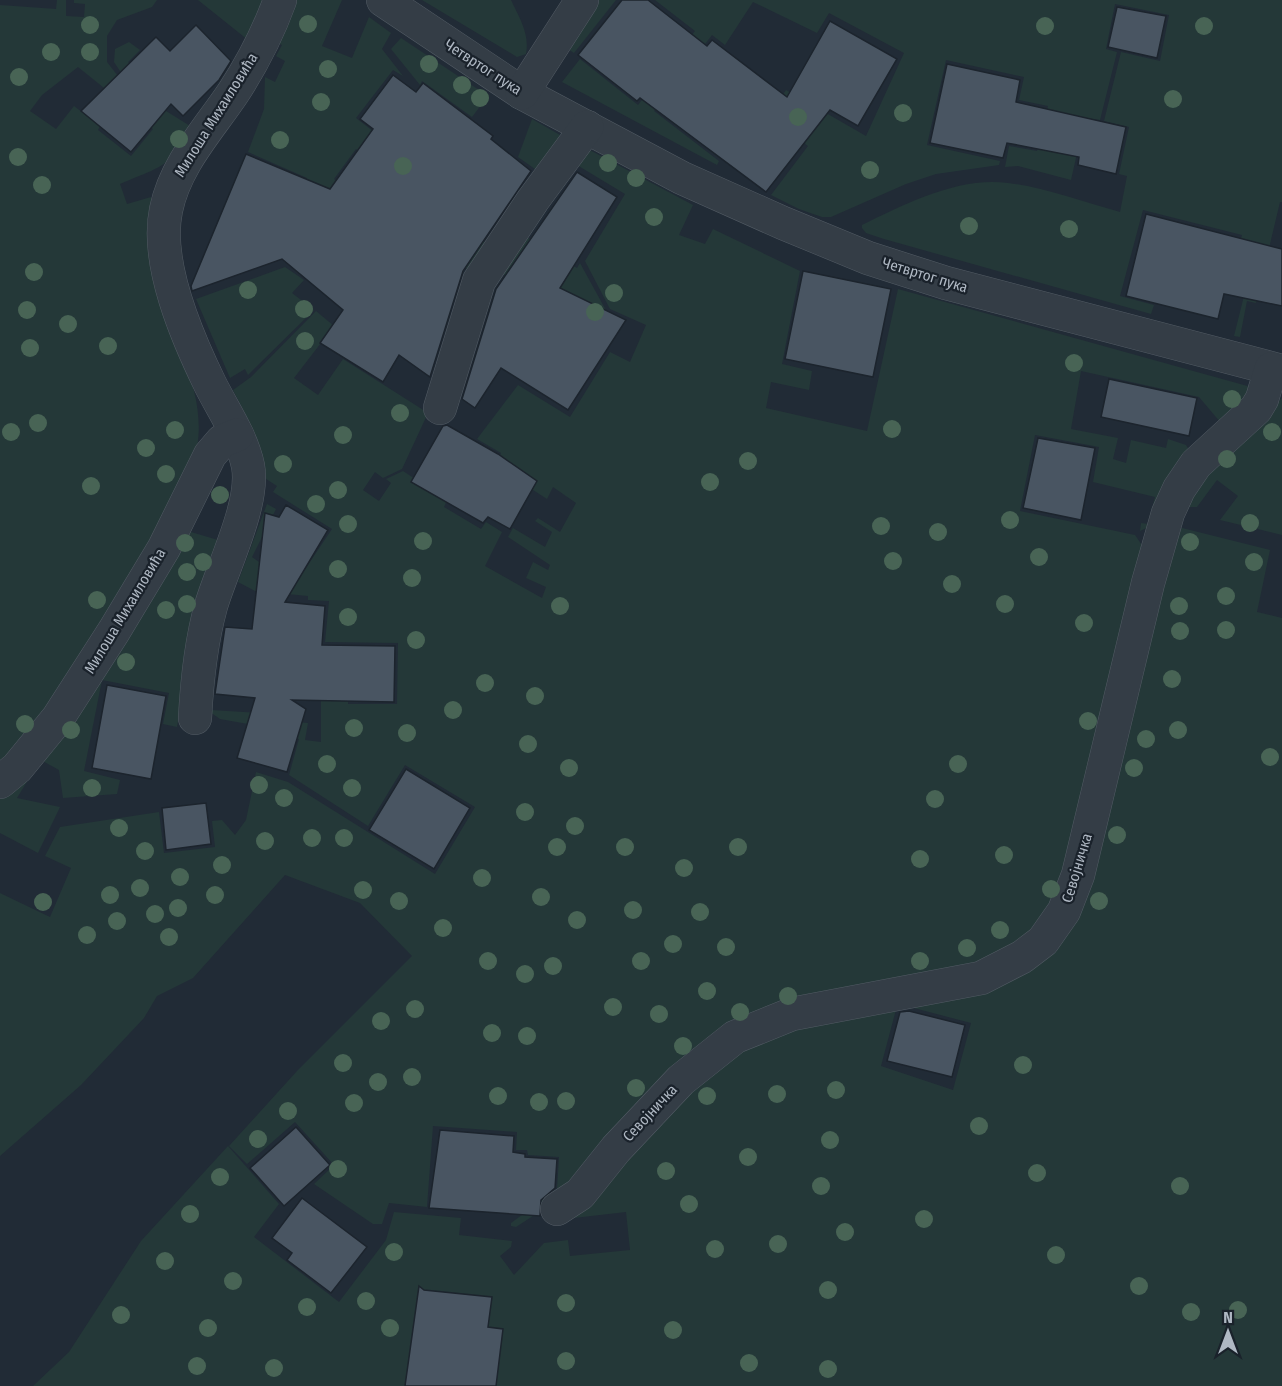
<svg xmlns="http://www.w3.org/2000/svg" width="1282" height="1386" font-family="'Fira Sans Condensed',sans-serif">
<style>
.green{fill:#243838}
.building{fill:#495562;stroke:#1c242d;stroke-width:1.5}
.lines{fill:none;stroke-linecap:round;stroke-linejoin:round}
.minor-casing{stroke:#525b64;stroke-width:34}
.minor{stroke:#343d46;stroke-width:33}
.tree{fill:#486455}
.labels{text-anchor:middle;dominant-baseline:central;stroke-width:4.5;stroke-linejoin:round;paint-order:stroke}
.street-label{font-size:15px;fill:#afb8c3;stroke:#1a222b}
</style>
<rect width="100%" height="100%" fill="#212b36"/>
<g class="green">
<path d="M57,0H66V16L84,17L85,4L74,3V0H157L152,7L117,20L107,36V62L125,85L139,116L78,67L42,95L30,111L56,129L74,106L100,126L98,130L131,156L153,129L144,121L154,109L166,111L195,129C165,169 165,165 120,184L127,204L151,197C159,227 152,259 160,289C173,341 207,393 197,447L136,581L0,773V5L56,9Z"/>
<path d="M198,0H267L248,40Z"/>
<path d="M293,0H342L322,46L352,58L369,17L391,33L382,49L403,76L393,70L356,118L427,173L437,207L489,246L472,272L456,262L409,186L356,149L334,179L416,237L279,243L307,178L248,152L264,109L265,77L275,82L285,61L276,56L282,45L276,42Z"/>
<path d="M422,0H511C519,17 530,34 526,54L517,57Z"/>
<path d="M589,0H616L574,53L568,49Z"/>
<path d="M655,0H1282V202H1280L1256,303L1247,301L1240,337L1234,336L1253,260L1237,255L1242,235L1143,210L1120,296L1154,305L1151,314L884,239L866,233L862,228V225C904,204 960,176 1008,183C1043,187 1084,202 1120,212L1127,176L1119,174L1129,127L1104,121L1121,52L1160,61L1169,15L1115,4L1106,49L1117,52L1100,120L1085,118L1071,180L1018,166L1005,167L1009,146L1037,151L1048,106L1019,100L1024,77L946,60L927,145L1000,161L999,165L936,174L906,184L831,217H822L799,209L771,195L808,146L768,116L786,90L866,136L904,53L829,13L817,33L753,2L725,45L712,35L654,111L719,161L717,165L562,82L580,59L638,105L695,31Z"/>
<path d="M401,38L488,96L472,117L422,81L420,85L391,49Z"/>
<path d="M129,42L140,50L128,62L170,106L169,108L152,106L124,77L114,62L115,49Z"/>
<path d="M532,119L567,139L542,174L518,157Z"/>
<path d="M584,147L693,205L679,235L705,244L713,229L800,271L782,364L812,371L809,390L771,382L766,408L867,431L898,289L1251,387L1253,395L1221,423L1199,397L1081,371L1071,429L1118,438L1113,459L1126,463L1131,440L1166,448L1168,439L1186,445L1192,455L1151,526L1140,531L1141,523L1148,524L1155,497L1093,482L1099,447L1035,435L1020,511L1135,535L1148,554L1055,902L1031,935L1001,958L804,1003L553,1203L516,1227L511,1226V1223L557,1189L559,1157L528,1155L527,1150H516L517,1132L433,1126L427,1207L389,1203L382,1224H373L314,1184L334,1165L295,1122L247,1164L229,1146L297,1071L412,956L360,903L285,875L193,978L157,996L144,1018L81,1085L0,1156V893L50,917L71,868L45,856L60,827L159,812L164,853L215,847L212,821L222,820L235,835L246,820L256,772L288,782L435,874L475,807L405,765L368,826L289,775L299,739L248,724L220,719L210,712L211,710L261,713V719L308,723L305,740L321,742V690L349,670L348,704H397L398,643L325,642L329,601L308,600V596L255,591L238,582L267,504L276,509L252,557L294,586L332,529L273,492L277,486L263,477C264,444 247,418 233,390L251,377L316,311L334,326L294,378L318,395L343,359L428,413L402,469L383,478L375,472L363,490L379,501L391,483L386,479L403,471L447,500L444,507L481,529L486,522L502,532L485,566L542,598L546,587L526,578L533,562L548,570L550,565L508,537L513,528L545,547L552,532L535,521L538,518L560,532L576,503L553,487L547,499L516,479L498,460L501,453L477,439L518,385L570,417L610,352L630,362L646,325L610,309L585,261L625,194L572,162Z"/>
<path d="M522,234L577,268L580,263L608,314L600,333L498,271Z"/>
<path d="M285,267L304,280L292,293L314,310L248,375L245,369L230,378L196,299Z"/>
<path d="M1282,398V535L1220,520L1238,496L1217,480L1197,507H1188L1184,500Z"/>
<path d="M199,501L191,532L218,540L198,608L177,727L163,724L169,693L102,680L84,771L120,780L117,794L63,798L59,770L39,759Z"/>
<path d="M1174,526L1270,550L1257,612L1282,618V1386H33L69,1352L141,1241L228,1146L279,1204L254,1237L339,1302L386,1240L394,1212L461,1218L459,1235L512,1241L511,1247L500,1256L514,1275L544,1243L568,1240L570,1256L630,1250L626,1212L565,1219L633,1143L753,1038L898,1002L881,1066L953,1090L971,1023L910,1007L1052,940Z"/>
<path d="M28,780L17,798L60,807L38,853L0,833V794Z"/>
</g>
<g class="building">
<path d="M622,0H648L707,46L712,40L787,97L830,21L897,59L858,126L830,110L766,192L640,98L637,101L578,55Z"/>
<path d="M1117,7L1166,16L1157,58L1108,47Z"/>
<path d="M196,25L231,61L219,80L183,116L171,104L131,152L81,111L156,37L170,51Z"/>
<path d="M947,64L1020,80L1016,102L1126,127L1116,174L1078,165L1079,157L1007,143L1003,158L930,143Z"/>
<path d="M393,75L416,92L423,83L493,136L491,139L531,171L463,271L430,377L399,355L383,382L320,343L343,310L282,259L192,291L191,286L246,154L330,189L373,129L360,119Z"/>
<path d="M577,172L617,197L560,288L626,320L568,410L501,368L475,408L462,399L496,289Z"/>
<path d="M1146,214L1282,249V306L1224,294L1218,319L1126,296Z"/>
<path d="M803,271L891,289L873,377L785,359Z"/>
<path d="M1109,379L1197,398L1189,436L1101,417Z"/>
<path d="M447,425L498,454L537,481L510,529L488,517L483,523L411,482L443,426Z"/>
<path d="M1038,438L1095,448L1081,520L1023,508Z"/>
<path d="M286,505L328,530L285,602L325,606L322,645L395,646L394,702L292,700L306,709L287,772L237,758L255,698L215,694L225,627L252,629L265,513L279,517Z"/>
<path d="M107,685L166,696L151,779L92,768Z"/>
<path d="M406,769L470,808L434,869L369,830Z"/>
<path d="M206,803L211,844L166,850L162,808Z"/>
<path d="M909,1011L965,1025L952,1077L887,1061L900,1012Z"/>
<path d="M296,1127L330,1165L284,1206L250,1168Z"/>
<path d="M440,1130L514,1136L513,1152L525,1154V1157L557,1159L555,1188L541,1200L540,1216L429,1208Z"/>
<path d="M302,1198L367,1247L331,1293L287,1260L292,1253L272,1238Z"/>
<path d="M419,1286L424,1290L492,1297L488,1327L503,1329L496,1386H405Z"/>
</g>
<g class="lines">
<defs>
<g id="minor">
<path d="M383,0L522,93L682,178L783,223L868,258L946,283L1282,371"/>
<path d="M522,93L582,0"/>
<path d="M440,408L479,281L533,200L587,127"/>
<path d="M195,718C197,680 201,642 211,606C222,568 255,504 248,466C242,437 223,410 210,384C187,337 155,263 166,210C175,165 208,130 233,93C252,64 268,33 280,0"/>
<path d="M0,782L17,768L58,718L114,631L164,548L210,455L222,441L237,435"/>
<path d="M557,1209L580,1194L616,1149L681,1080L735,1037L792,1014L981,978L1022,957L1043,941L1064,911L1078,875L1148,583L1168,513L1179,489L1196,464L1256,409L1262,399L1271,369"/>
</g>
</defs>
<use href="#minor" class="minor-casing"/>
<use href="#minor" class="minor"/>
</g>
<g class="tree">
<circle cx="308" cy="24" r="9"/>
<circle cx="90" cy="25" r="9"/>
<circle cx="1045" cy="26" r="9"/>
<circle cx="1204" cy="26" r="9"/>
<circle cx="51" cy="52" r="9"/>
<circle cx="90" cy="52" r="9"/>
<circle cx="429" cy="64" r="9"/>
<circle cx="328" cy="69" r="9"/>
<circle cx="19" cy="77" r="9"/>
<circle cx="462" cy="85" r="9"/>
<circle cx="480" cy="98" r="9"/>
<circle cx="1173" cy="99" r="9"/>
<circle cx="321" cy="102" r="9"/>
<circle cx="903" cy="113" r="9"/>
<circle cx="798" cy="117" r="9"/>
<circle cx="179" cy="139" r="9"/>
<circle cx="280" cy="140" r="9"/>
<circle cx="18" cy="157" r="9"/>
<circle cx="608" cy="163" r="9"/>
<circle cx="403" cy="166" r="9"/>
<circle cx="870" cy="170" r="9"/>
<circle cx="636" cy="178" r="9"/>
<circle cx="42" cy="185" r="9"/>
<circle cx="654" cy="217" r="9"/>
<circle cx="969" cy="226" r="9"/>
<circle cx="1069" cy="229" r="9"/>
<circle cx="34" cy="272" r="9"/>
<circle cx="248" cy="290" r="9"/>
<circle cx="614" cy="293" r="9"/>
<circle cx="304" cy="309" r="9"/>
<circle cx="27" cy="310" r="9"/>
<circle cx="595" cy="312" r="9"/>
<circle cx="68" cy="324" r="9"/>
<circle cx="305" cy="341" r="9"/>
<circle cx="108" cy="346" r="9"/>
<circle cx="30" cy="348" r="9"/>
<circle cx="1074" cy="363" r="9"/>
<circle cx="1232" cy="399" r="9"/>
<circle cx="400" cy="413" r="9"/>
<circle cx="38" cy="423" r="9"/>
<circle cx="892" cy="429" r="9"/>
<circle cx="175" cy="430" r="9"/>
<circle cx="11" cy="432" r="9"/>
<circle cx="1272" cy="432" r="9"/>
<circle cx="343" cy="435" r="9"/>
<circle cx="146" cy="448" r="9"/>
<circle cx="1227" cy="459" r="9"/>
<circle cx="748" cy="461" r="9"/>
<circle cx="283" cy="464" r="9"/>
<circle cx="166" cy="474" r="9"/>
<circle cx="710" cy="482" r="9"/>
<circle cx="91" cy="486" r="9"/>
<circle cx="338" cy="490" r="9"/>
<circle cx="220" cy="495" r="9"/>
<circle cx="316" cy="504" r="9"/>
<circle cx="1010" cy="520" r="9"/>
<circle cx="1250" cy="523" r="9"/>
<circle cx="348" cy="524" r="9"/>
<circle cx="881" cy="526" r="9"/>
<circle cx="938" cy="532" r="9"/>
<circle cx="423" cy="541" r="9"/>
<circle cx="1190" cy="542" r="9"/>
<circle cx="185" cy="543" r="9"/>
<circle cx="1039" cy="557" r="9"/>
<circle cx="893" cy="561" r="9"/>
<circle cx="203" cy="562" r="9"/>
<circle cx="1254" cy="562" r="9"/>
<circle cx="338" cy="569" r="9"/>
<circle cx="187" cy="572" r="9"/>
<circle cx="412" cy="578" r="9"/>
<circle cx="952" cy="584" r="9"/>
<circle cx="1226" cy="596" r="9"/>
<circle cx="97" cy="600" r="9"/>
<circle cx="187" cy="604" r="9"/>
<circle cx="1005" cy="604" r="9"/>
<circle cx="560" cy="606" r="9"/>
<circle cx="1179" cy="606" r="9"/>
<circle cx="166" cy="610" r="9"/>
<circle cx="348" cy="617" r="9"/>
<circle cx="1084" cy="623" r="9"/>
<circle cx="1226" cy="630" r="9"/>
<circle cx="1180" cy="631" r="9"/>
<circle cx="416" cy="640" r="9"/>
<circle cx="126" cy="662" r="9"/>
<circle cx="1172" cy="679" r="9"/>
<circle cx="485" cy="683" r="9"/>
<circle cx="535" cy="696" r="9"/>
<circle cx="453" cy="710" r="9"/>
<circle cx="1088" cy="721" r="9"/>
<circle cx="25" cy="724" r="9"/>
<circle cx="354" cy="728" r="9"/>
<circle cx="71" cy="730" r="9"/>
<circle cx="1178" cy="730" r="9"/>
<circle cx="407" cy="733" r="9"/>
<circle cx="1146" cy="739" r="9"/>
<circle cx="528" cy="744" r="9"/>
<circle cx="1270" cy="757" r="9"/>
<circle cx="327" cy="764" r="9"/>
<circle cx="958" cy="764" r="9"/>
<circle cx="569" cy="768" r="9"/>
<circle cx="1134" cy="768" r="9"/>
<circle cx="259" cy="785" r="9"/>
<circle cx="92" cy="788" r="9"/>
<circle cx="352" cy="788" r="9"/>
<circle cx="284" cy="798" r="9"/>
<circle cx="935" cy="799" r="9"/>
<circle cx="525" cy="812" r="9"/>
<circle cx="575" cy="826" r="9"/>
<circle cx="119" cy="828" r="9"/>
<circle cx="1117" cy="835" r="9"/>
<circle cx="312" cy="838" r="9"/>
<circle cx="344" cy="838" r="9"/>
<circle cx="265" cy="841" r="9"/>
<circle cx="557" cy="847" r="9"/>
<circle cx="625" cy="847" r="9"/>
<circle cx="738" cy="847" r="9"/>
<circle cx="145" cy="851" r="9"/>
<circle cx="1004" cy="855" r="9"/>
<circle cx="920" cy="859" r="9"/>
<circle cx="222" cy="865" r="9"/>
<circle cx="684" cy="868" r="9"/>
<circle cx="180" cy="877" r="9"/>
<circle cx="482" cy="878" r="9"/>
<circle cx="140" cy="888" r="9"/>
<circle cx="1051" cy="889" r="9"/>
<circle cx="363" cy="890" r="9"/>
<circle cx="110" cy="895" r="9"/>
<circle cx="215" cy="895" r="9"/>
<circle cx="541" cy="897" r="9"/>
<circle cx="399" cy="901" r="9"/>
<circle cx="1099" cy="901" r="9"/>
<circle cx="43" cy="902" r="9"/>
<circle cx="178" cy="908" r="9"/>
<circle cx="633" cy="910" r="9"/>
<circle cx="700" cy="912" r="9"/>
<circle cx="155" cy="914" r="9"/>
<circle cx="577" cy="920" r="9"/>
<circle cx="117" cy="921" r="9"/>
<circle cx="443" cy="928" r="9"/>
<circle cx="1000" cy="930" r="9"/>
<circle cx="87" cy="935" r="9"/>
<circle cx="169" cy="937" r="9"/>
<circle cx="673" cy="944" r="9"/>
<circle cx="726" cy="947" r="9"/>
<circle cx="967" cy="948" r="9"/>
<circle cx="488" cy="961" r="9"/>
<circle cx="641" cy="961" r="9"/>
<circle cx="920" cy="961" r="9"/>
<circle cx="553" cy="966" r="9"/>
<circle cx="525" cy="974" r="9"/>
<circle cx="707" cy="991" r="9"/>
<circle cx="788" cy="996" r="9"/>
<circle cx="613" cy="1007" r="9"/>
<circle cx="415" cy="1009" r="9"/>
<circle cx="740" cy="1012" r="9"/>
<circle cx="659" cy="1014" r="9"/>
<circle cx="381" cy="1021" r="9"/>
<circle cx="492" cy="1033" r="9"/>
<circle cx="527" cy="1036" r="9"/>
<circle cx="683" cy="1046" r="9"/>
<circle cx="343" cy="1063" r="9"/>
<circle cx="1023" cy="1065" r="9"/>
<circle cx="412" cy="1077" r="9"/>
<circle cx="378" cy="1082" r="9"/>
<circle cx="636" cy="1088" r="9"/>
<circle cx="836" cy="1090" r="9"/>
<circle cx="777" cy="1094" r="9"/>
<circle cx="498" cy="1096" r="9"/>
<circle cx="707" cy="1096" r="9"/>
<circle cx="566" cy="1101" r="9"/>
<circle cx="539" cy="1102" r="9"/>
<circle cx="354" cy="1103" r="9"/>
<circle cx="288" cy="1111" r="9"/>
<circle cx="979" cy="1126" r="9"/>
<circle cx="258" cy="1139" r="9"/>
<circle cx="830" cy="1140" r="9"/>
<circle cx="748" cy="1157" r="9"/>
<circle cx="338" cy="1169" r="9"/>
<circle cx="666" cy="1171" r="9"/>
<circle cx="1037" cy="1173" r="9"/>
<circle cx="220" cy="1177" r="9"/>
<circle cx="821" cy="1186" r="9"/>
<circle cx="1180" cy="1186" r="9"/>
<circle cx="689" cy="1204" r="9"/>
<circle cx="190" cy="1214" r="9"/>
<circle cx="924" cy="1219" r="9"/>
<circle cx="845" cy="1232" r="9"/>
<circle cx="778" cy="1244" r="9"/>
<circle cx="715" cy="1249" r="9"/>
<circle cx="394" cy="1252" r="9"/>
<circle cx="1056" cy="1255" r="9"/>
<circle cx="165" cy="1261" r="9"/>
<circle cx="233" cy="1281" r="9"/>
<circle cx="1139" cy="1286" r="9"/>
<circle cx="828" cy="1290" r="9"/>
<circle cx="366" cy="1301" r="9"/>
<circle cx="566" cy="1303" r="9"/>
<circle cx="307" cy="1307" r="9"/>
<circle cx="1238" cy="1310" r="9"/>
<circle cx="1191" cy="1312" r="9"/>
<circle cx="121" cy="1315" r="9"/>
<circle cx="208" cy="1328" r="9"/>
<circle cx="390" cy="1328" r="9"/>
<circle cx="673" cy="1330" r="9"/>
<circle cx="566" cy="1361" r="9"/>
<circle cx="749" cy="1363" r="9"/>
<circle cx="197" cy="1366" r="9"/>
<circle cx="274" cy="1368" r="9"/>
<circle cx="828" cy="1369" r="9"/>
</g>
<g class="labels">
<g class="street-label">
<text transform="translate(483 67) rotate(33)">Четвртог пука</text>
<text transform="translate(216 115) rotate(-58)">Милоша Михаиловића</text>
<text transform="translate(925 275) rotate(17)">Четвртог пука</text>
<text transform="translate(125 611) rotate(-59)">Милоша Михаиловића</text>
<text transform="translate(1077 868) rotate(-73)">Севојничка</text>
<text transform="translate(650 1113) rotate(-47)">Севојничка</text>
</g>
</g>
<g transform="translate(1228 1332)" stroke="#1a222b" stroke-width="4.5" paint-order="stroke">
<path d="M0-4.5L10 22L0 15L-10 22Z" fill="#afb8c3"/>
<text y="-9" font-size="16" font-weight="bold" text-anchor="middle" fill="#afb8c3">N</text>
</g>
</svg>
